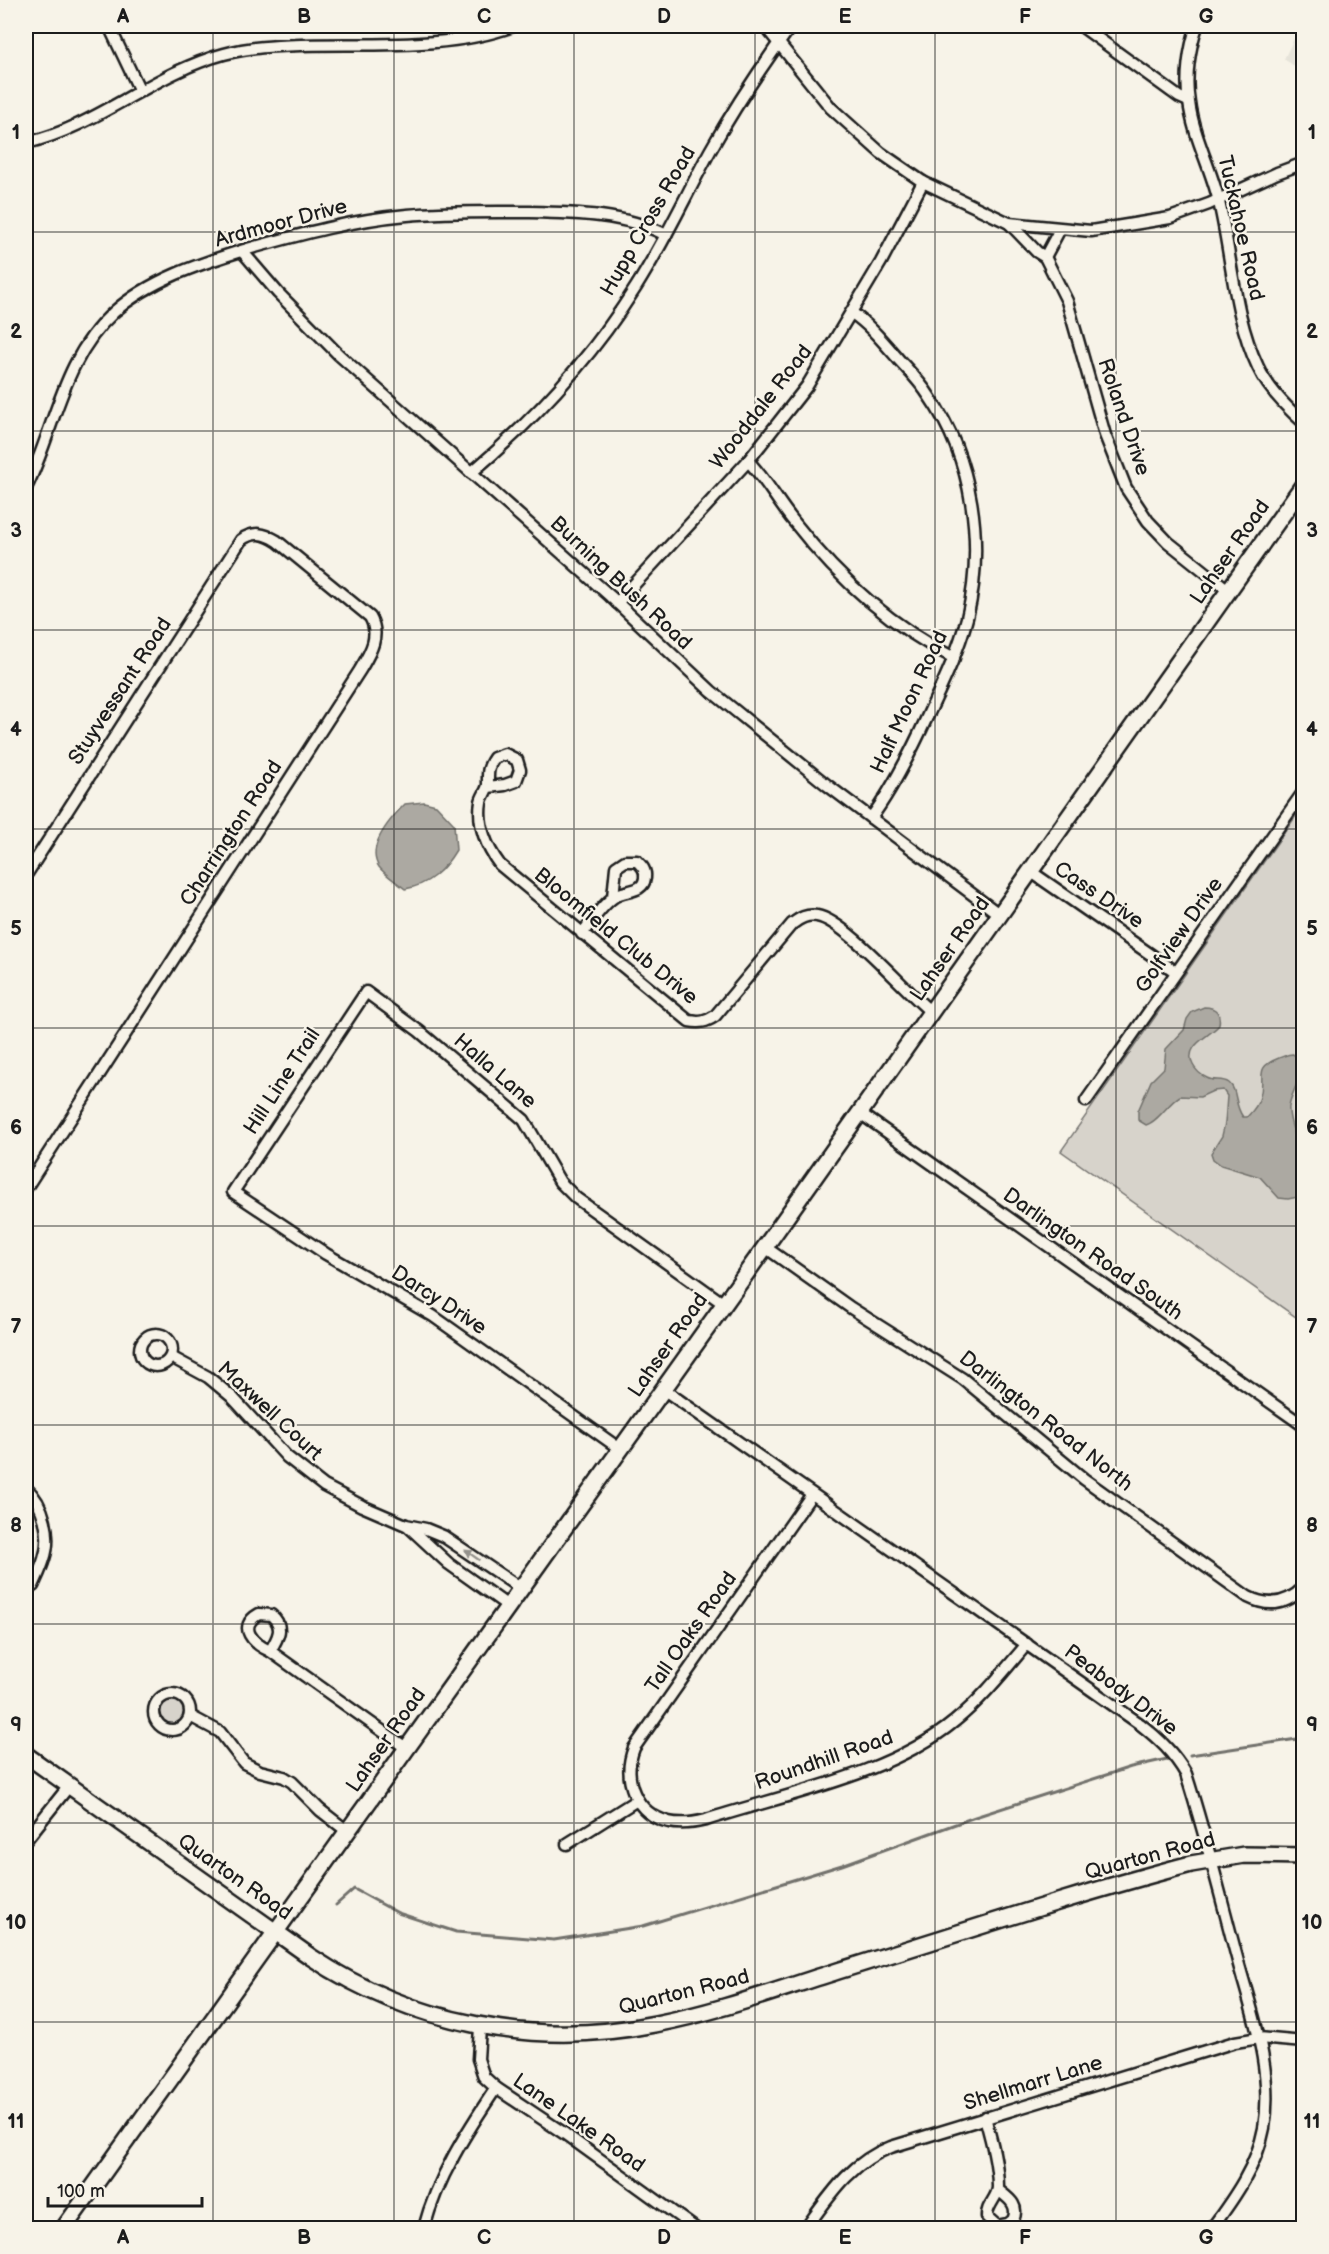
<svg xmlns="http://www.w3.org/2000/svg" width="1329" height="2254" font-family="'Balsamiq Sans',sans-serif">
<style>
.built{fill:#e6e3d9}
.green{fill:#d7d3cb;stroke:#7a7874;stroke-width:1.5}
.water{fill:#aca9a2;stroke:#72716c;stroke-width:1.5}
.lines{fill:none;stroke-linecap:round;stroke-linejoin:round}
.stream{stroke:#72716c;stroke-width:3}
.street-casing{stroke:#1c1c1c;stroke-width:15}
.secondary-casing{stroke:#1c1c1c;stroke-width:20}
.street{stroke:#f7f3e8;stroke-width:10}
.secondary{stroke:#f7f3e8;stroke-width:15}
.oneway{fill:#94928c}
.grid{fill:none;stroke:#1c1c1c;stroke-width:1.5;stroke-opacity:0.55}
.labels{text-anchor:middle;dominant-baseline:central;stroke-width:5;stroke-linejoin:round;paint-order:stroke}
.street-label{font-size:21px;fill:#1c1c1c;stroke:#f7f3e8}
.neatline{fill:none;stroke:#1c1c1c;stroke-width:2}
.grid-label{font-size:20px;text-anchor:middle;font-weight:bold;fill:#1c1c1c}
</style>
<rect width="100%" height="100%" fill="#f7f3e8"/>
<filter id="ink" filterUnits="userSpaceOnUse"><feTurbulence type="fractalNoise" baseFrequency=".0167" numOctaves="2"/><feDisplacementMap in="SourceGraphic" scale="12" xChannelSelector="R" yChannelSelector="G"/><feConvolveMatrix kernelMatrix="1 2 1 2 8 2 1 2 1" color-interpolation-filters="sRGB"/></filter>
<g filter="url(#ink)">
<path class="built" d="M1300,26H1303V72L1284,59Z"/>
<g class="green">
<path d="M1303,806V1322L1061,1151Z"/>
<circle cx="172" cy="1712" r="12"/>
</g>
<g class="water">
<path d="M424,802L436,805L454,824L456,850C444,870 429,885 405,889C397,882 385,875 379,867C365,846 391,818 405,804Z"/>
<path d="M1204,1007C1217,1007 1221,1014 1219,1025C1209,1037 1183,1046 1193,1065C1196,1071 1201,1075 1207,1078C1214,1082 1222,1078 1229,1083C1238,1090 1234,1106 1243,1117H1247C1252,1112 1258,1105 1260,1097C1266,1076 1253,1068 1279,1058C1285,1056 1287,1054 1293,1054C1311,1068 1291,1090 1289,1106C1288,1115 1291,1122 1293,1130C1294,1139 1295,1144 1303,1149V1196L1288,1199L1279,1198L1260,1177L1221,1165L1213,1159L1211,1153L1222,1136L1225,1123L1227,1096L1223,1090L1213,1091L1200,1097L1180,1096C1168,1103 1158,1122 1146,1125L1138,1120V1111L1151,1081L1164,1068L1166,1049L1184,1030L1187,1019L1192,1012Z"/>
</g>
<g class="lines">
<g class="stream">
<path d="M1190,1755L1304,1738"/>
<path d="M336,1905L354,1889L398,1913L456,1932L554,1940L643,1926L842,1865L975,1817L1131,1767L1167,1759"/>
</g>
<defs>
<g id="street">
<path d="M109,26L140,91"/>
<path d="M765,26L831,108L881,153L923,182L1009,223L1091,231L1170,218L1209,204L1277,173L1304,163"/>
<path d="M1081,26L1179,97L1188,101"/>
<path d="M1197,26C1189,49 1185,78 1189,102C1193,135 1210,166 1218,198C1232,254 1233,315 1258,367C1268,389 1286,407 1304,423"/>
<path d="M26,143C97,127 153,73 224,54C249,47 275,46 301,45C369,43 448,50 513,26"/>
<path d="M1009,223L1037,252L1045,257L1067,301L1105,435L1126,488L1148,521L1168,542L1228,590"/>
<path d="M242,251L278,293L339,355L610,596L711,691L827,785L1000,915"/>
<path d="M1045,257L1060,229"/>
<path d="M852,313C871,326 885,344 900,361C910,372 921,383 929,396C973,459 985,544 967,618C958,652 943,683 928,715C912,750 894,787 871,818"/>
<path d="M748,461C766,479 778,503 795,523C838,578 891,626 954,658"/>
<path d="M471,473C534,420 592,357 636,287C664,243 685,197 710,151C734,108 762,66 791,26"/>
<path d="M26,488C55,429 62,359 114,312C150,280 199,264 244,250C298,235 351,220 407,215C448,211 489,212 529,212C575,213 626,214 666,235"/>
<path d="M617,603L748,461L807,386L881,262L923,182"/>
<path d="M488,787L505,785L516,781L520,770L517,760L505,754L494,758C487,768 488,773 488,785C487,791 482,796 481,802C477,825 487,848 500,865L689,1021C700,1023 706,1022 715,1016L792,924C800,918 807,914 817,916C846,921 905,991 931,1012"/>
<path d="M1030,871L1176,972"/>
<path d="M26,875L241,540C254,531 264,533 277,541L370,617C381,636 370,653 360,670L26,1188"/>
<path d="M582,934C590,923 603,904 614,897C624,889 643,894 645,878C646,870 642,866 637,861H625L616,867L613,897"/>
<path d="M1086,1101L1304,791"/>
<path d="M860,1113L1304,1426"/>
<path d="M765,1247L851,1308L963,1379L1084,1479L1248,1597C1268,1607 1287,1605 1304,1587"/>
<circle cx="156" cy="1350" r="16"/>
<path d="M171,1357L208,1377L232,1397L287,1457L324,1486L362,1506L406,1525L426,1529L443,1536L520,1588"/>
<path d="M663,1389L1140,1724C1159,1739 1174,1753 1186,1774C1205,1833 1220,1894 1236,1954C1251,2011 1274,2068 1264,2128C1257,2166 1234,2198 1212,2228"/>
<path d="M620,1449L433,1316L326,1254L233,1192L366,992L419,1031L524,1120L560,1182L576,1198L724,1304"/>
<path d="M26,1488C44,1504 52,1536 44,1559C41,1569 37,1577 33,1586"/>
<path d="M812,1494L634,1748C622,1779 635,1814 669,1822C682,1825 694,1823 706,1820C786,1794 890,1775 955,1721C982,1699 1004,1671 1027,1644"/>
<path d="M409,1527L449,1564L508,1606"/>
<path d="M259,1614L271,1615C285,1626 278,1638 270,1651C254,1644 236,1627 259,1614Z"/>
<path d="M270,1651L406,1748"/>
<circle cx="172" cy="1712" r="18"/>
<path d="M190,1716L220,1732L244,1763L260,1771L284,1777L292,1782L320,1810L347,1831"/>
<path d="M26,1840L69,1786"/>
<path d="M567,1844L637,1800"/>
<path d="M480,2027L478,2059L484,2077L496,2088L565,2134L695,2228"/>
<path d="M985,2117C991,2139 998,2164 998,2187C998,2198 986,2205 987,2217L997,2226L1008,2224L1013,2220C1020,2205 1008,2198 998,2190"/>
<path d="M424,2228C437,2178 467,2131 496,2088"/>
<path d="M806,2228C830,2195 851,2162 891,2147L1235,2042L1259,2038L1304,2042"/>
</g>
<g id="secondary">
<path d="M26,1755L311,1957C412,2024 535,2048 655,2024C718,2012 780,1989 841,1970C957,1934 1073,1895 1191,1864L1244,1855L1304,1856"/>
<path d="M64,2228L765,1247L1304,484"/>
</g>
</defs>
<use href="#street" class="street-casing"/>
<use href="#secondary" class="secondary-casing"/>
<use href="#street" class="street"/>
<use href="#secondary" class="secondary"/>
</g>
<defs><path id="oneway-solid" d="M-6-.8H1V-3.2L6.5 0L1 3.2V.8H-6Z" transform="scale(1.5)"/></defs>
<use class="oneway" href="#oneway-solid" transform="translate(472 1555) rotate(-145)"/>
</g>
<path class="grid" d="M213,26V2228M394,26V2228M574,26V2228M755,26V2228M935,26V2228M1116,26V2228M26,232H1304M26,431H1304M26,630H1304M26,829H1304M26,1028H1304M26,1226H1304M26,1425H1304M26,1624H1304M26,1823H1304M26,2022H1304"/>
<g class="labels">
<g class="street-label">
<text transform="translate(648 221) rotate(-60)">Hupp Cross Road</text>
<text transform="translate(281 223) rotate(-15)">Ardmoor Drive</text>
<text transform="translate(1241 228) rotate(77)">Tuckahoe Road</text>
<text transform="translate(761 407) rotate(-52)">Wooddale Road</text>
<text transform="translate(1124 417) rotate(71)">Roland Drive</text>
<text transform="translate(1230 552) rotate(-55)">Lahser Road</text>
<text transform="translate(621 583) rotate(43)">Burning Bush Road</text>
<text transform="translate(120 691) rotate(-57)">Stuyvessant Road</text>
<text transform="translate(909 702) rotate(-65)">Half Moon Road</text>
<text transform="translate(231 833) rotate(-57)">Charrington Road</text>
<text transform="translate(1099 895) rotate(34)">Cass Drive</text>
<text transform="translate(1179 935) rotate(-55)">Golfview Drive</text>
<text transform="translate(616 936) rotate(39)">Bloomfield Club Drive</text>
<text transform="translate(950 949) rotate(-55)">Lahser Road</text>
<text transform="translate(495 1071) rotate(41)">Halla Lane</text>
<text transform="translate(282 1081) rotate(-57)">Hill Line Trail</text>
<text transform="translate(1093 1254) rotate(35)">Darlington Road South</text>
<text transform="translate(439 1300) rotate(33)">Darcy Drive</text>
<text transform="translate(668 1345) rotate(-55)">Lahser Road</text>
<text transform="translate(270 1411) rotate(43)">Maxwell Court</text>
<text transform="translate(1046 1421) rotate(38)">Darlington Road North</text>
<text transform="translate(691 1632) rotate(-55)">Tall Oaks Road</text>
<text transform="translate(1121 1690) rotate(37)">Peabody Drive</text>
<text transform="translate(386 1740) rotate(-55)">Lahser Road</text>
<text transform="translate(824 1760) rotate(-19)">Roundhill Road</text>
<text transform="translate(1150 1856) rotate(-15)">Quarton Road</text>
<text transform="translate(235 1877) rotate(35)">Quarton Road</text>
<text transform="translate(684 1992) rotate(-14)">Quarton Road</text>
<text transform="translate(1033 2083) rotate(-17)">Shellmarr Lane</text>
<text transform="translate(579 2123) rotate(35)">Lane Lake Road</text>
</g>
</g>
<rect width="1329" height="2254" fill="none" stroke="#f7f3e8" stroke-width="66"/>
<path d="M48 2197v9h154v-9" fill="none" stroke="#1c1c1c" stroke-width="3"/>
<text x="57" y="2197" font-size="18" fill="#1c1c1c" stroke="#f7f3e8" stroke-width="4.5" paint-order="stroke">100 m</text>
<rect x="33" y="33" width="1263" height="2188" class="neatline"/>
<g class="grid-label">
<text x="123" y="23">A</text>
<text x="304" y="23">B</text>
<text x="484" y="23">C</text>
<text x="664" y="23">D</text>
<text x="845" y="23">E</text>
<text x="1025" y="23">F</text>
<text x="1206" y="23">G</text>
<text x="16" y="139">1</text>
<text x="1312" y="139">1</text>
<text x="16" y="338">2</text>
<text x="1312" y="338">2</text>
<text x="16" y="537">3</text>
<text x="1312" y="537">3</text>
<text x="16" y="736">4</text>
<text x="1312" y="736">4</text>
<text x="16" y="935">5</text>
<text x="1312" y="935">5</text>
<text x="16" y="1134">6</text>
<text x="1312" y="1134">6</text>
<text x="16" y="1333">7</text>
<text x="1312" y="1333">7</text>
<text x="16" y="1532">8</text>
<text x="1312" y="1532">8</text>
<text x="16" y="1731">9</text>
<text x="1312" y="1731">9</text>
<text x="16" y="1929">10</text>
<text x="1312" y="1929">10</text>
<text x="16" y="2128">11</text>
<text x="1312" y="2128">11</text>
<text x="123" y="2244">A</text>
<text x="304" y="2244">B</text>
<text x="484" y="2244">C</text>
<text x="664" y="2244">D</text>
<text x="845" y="2244">E</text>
<text x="1025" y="2244">F</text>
<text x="1206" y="2244">G</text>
</g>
</svg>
